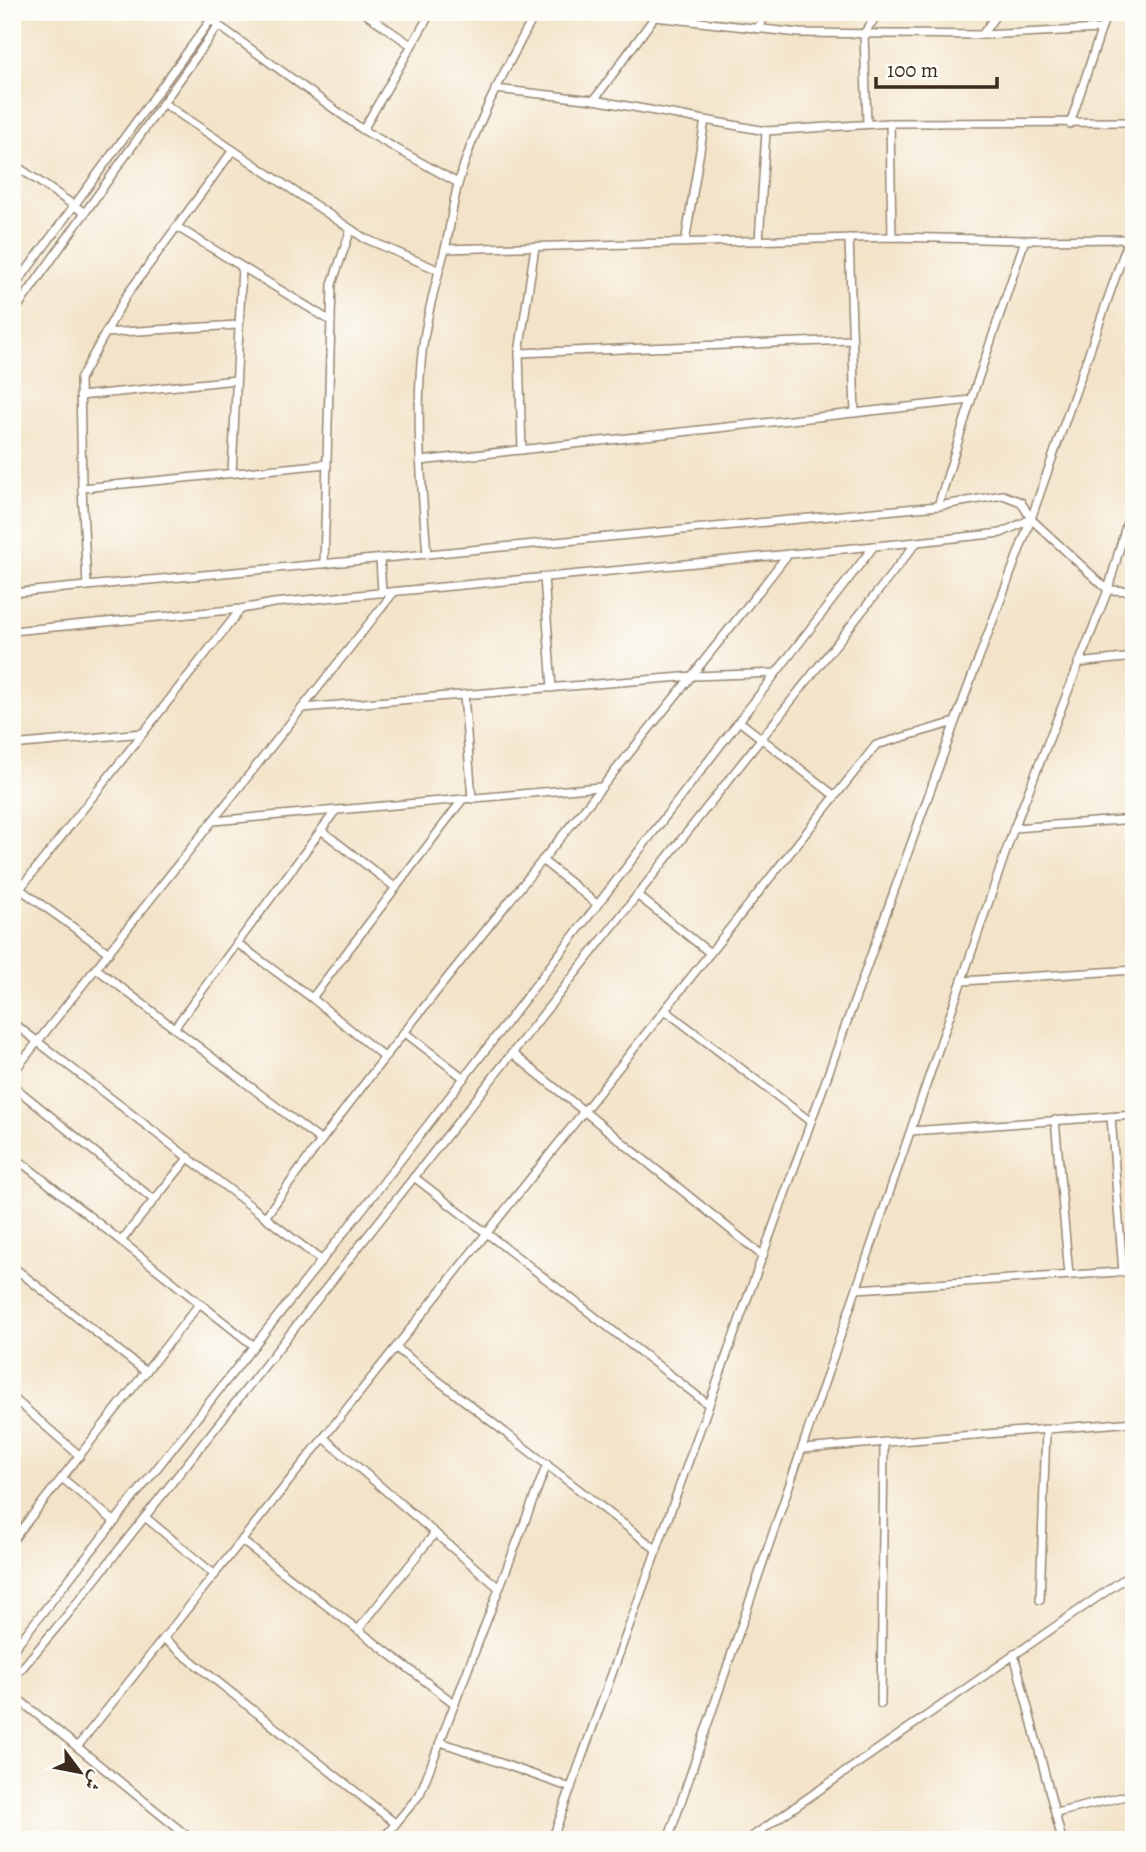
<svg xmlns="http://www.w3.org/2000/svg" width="1146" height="1852" font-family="Alegreya,Amiri,serif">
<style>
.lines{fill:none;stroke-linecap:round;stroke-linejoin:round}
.street-casing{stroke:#978673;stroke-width:10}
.street{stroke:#fff;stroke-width:7}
</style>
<rect width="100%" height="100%" fill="#fdfcf7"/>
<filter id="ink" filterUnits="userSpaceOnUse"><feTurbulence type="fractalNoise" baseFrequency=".0143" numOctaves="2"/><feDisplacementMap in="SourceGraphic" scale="14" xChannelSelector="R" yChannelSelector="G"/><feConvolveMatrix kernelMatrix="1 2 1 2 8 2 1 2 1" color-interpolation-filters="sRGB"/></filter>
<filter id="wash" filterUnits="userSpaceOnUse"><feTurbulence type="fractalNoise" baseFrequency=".00686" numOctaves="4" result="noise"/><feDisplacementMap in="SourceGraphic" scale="28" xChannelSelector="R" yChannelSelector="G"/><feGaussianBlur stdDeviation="1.57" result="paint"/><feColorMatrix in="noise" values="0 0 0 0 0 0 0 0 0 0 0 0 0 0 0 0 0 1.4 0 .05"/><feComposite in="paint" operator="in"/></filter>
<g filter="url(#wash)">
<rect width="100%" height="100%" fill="#f3e3c8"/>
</g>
<g filter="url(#ink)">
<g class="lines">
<defs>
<g id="street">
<path d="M200,12L363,130L458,183"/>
<path d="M363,12L411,45"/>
<path d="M655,17L799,33L982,35L1100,29"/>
<path d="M757,29L768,12"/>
<path d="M982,35L998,12"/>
<path d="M495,89L594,100L766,131L890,123L1134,122"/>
<path d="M594,100L656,15"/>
<path d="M163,103L364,238L438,270"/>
<path d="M890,123L892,237"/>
<path d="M867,124L864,33L880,12"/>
<path d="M1070,124L1107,12"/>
<path d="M363,130L431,12"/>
<path d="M12,163L85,213"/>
<path d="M177,227L331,321"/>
<path d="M849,238L855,413"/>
<path d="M759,241L766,131"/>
<path d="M685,243L705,120"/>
<path d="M445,249L892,237L1025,240L1128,239"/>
<path d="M12,290L210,21"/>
<path d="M12,315L218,26"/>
<path d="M105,333L238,325"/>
<path d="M519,353L852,340"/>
<path d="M80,396L236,380"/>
<path d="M522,450L519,353L535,247"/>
<path d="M420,461L971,400"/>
<path d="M232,473L242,267"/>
<path d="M82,488L327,464"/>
<path d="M938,506L971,400L1025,240"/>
<path d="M427,554C422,491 416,426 421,363C424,325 435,286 445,249C451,226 452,203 459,181C476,121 507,67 536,12"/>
<path d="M380,558L382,593"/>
<path d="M324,564L332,284L351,229"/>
<path d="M544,577L552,688"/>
<path d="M87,586L82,488L80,379L126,296L233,150"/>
<path d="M12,593L938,506L1003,495L1021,502L1031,519L1108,590L1134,591"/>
<path d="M12,631L241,609L274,603L917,542L1001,533L1031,519"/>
<path d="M1078,663L1134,657"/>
<path d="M464,695L472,799"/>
<path d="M302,708L694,676L776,673"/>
<path d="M739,721L835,796"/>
<path d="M12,745L143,733"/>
<path d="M213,821L600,787"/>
<path d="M1014,828L1134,819"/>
<path d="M321,830L396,888"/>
<path d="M542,860L598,905"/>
<path d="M20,889L109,953"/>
<path d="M637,895L710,953"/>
<path d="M12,899L241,609"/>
<path d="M237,943L312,998L384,1057"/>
<path d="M97,969L320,1140"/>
<path d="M962,981L1134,970"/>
<path d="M312,998L463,799"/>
<path d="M665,1010L811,1122"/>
<path d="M12,1022L322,1261"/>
<path d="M175,1027L336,810"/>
<path d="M404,1032L464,1078"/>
<path d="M512,1053L763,1256"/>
<path d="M12,1074L394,592"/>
<path d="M12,1085L154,1200"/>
<path d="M1111,1117L1123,1272"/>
<path d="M1055,1120L1069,1275"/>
<path d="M911,1131L1134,1115"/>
<path d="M12,1155L254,1346"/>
<path d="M414,1177L709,1405"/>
<path d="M266,1216C430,987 616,777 788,554"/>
<path d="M121,1241L189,1157"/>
<path d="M12,1266L146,1372"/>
<path d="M857,1289L1134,1271"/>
<path d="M396,1348L657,1550"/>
<path d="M12,1397L80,1456"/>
<path d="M324,1438L499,1588"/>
<path d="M802,1449L1134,1422"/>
<path d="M62,1478L115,1522"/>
<path d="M145,1517L215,1575"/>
<path d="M12,1541L200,1303"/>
<path d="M242,1541L455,1704"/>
<path d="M1040,1600L1046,1430"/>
<path d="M358,1630L435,1533"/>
<path d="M164,1639L395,1823"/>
<path d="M12,1651L376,1192L874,546"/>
<path d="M1014,1654L1062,1840"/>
<path d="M12,1680L68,1614L917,542"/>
<path d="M12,1694L192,1840"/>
<path d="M881,1704L884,1442"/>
<path d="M441,1742L571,1788"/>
<path d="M77,1747L876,745L955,722"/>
<path d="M1056,1813L1134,1794"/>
<path d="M382,1840L420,1794L547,1464"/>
<path d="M552,1840L955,722L1031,519L1134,224"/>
<path d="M668,1840L1014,828L1108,590L1134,497"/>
<path d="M747,1840L1134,1572"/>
</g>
</defs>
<use href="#street" class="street-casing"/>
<use href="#street" class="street"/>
</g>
</g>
<rect width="1146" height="1852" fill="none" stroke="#fdfcf7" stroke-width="42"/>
<g transform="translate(80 1772) rotate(122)" stroke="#fdfcf7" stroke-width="5" paint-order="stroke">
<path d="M0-5L12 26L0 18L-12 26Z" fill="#3b2a1e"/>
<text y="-10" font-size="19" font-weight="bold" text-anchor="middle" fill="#3b2a1e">ش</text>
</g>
<path d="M876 77v10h121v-10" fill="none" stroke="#3b2a1e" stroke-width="3.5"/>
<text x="887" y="77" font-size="21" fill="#3b2a1e" stroke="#fdfcf7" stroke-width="5" paint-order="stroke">100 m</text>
</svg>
